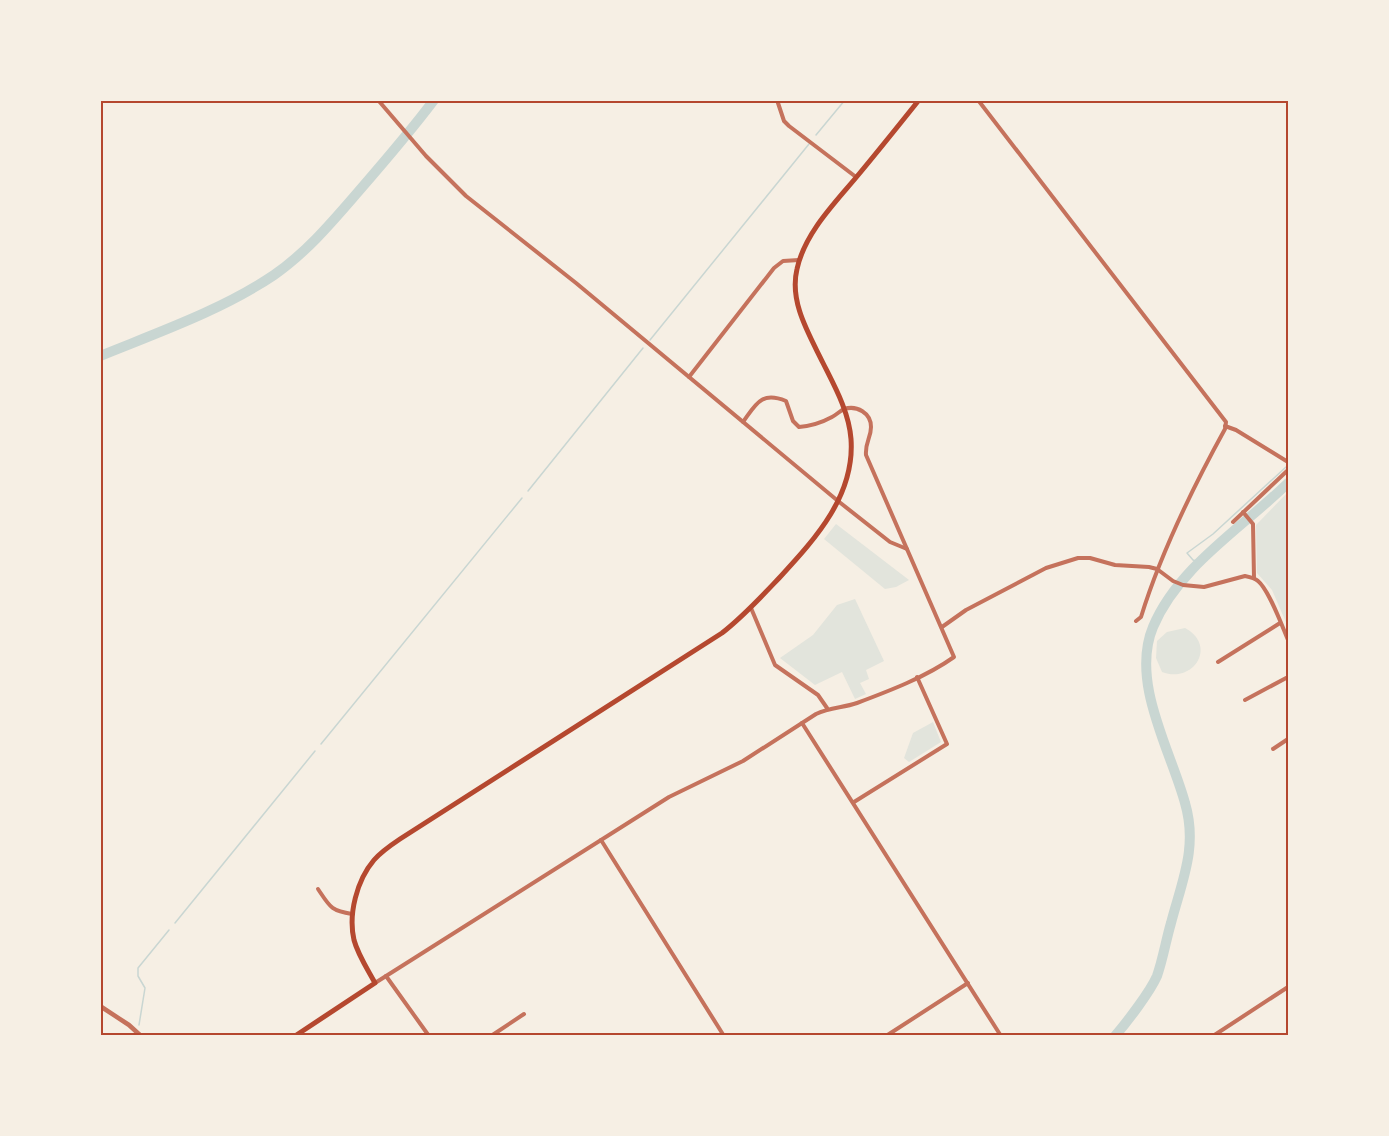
<svg xmlns="http://www.w3.org/2000/svg" width="1389" height="1136" font-family="'Fira Sans Condensed',sans-serif">
<style>
.green{fill:#e2e4dc}
.lines{fill:none;stroke-linecap:round;stroke-linejoin:round}
.stream{stroke:#c9d6d2;stroke-width:1.5}
.river{stroke:#c9d6d2;stroke-width:10}
.minor{stroke:#c5725c;stroke-width:4}
.tertiary{stroke:#c5725c;stroke-width:4.5}
.secondary{stroke:#b5482f;stroke-width:5}
.neatline{fill:none;stroke:#b5482f;stroke-width:2}
</style>
<rect width="100%" height="100%" fill="#f6efe4"/>
<g class="green">
<path d="M1288,492V627L1272,590L1257,573L1256,525Z"/>
<path d="M836,524L909,580L896,587L885,589L824,539Z"/>
<path d="M855,599L884,661L866,670L869,679L860,683L866,694L855,699L842,672L815,685L780,658L813,635L837,605Z"/>
<path d="M1185,628C1218,646 1193,684 1162,672L1156,658L1157,641L1167,632Z"/>
<path d="M933,722L941,742L909,762L904,758L913,733Z"/>
</g>
<g class="lines">
<g class="stream">
<path d="M816,135L845,100"/>
<path d="M650,340L809,144"/>
<path d="M528,491L643,348"/>
<path d="M1199,562L1193,560L1187,553L1213,534L1286,467"/>
<path d="M321,744L522,498"/>
<path d="M175,923L315,751"/>
<path d="M139,1025L145,988L138,976V968L169,930"/>
</g>
<g class="river">
<path d="M100,356C159,332 222,310 274,275C307,252 332,222 358,192C384,162 410,132 434,100"/>
<path d="M1115,1036C1127,1022 1150,992 1157,976C1163,959 1166,940 1171,923C1182,881 1198,847 1185,803C1171,751 1130,682 1153,627C1178,567 1242,528 1288,483"/>
</g>
<g class="minor">
<path d="M378,100L426,156L466,196L576,283L838,501L890,542L907,549"/>
<path d="M777,100L784,121L789,126L856,177"/>
<path d="M978,100L1226,422L1225,429C1192,489 1161,552 1141,617L1136,621"/>
<path d="M689,377L774,268L783,261L799,260"/>
<path d="M1225,426L1236,430L1288,462"/>
<path d="M1243,512L1253,524L1254,578"/>
<path d="M1233,522L1288,470"/>
<path d="M751,608L775,665L818,695L827,708"/>
<path d="M942,627L966,610L1046,568L1078,558H1090L1115,565L1149,567L1157,569L1173,581L1183,585L1204,587L1245,576C1250,577 1255,578 1258,581C1269,590 1282,626 1288,640"/>
<path d="M1218,662L1280,623"/>
<path d="M1245,700L1288,677"/>
<path d="M802,723L1001,1036"/>
<path d="M1273,749L1288,739"/>
<path d="M854,802L947,744L917,677"/>
<path d="M601,840L724,1036"/>
<path d="M318,889C330,907 331,911 352,914"/>
<path d="M386,976L429,1036"/>
<path d="M375,983L669,797L743,761L816,714C830,707 843,708 857,703C889,691 926,677 954,657L866,455C865,442 871,438 871,427C871,413 857,405 844,409C840,411 836,415 832,417C821,423 811,426 799,427L793,421L786,401C761,391 756,404 743,422"/>
<path d="M491,1036L524,1014"/>
<path d="M886,1036L968,983"/>
<path d="M1213,1036L1288,987"/>
</g>
<path class="tertiary" d="M100,1006L129,1025L141,1036"/>
<path class="secondary" d="M295,1036L375,983C368,970 358,955 354,940C348,914 357,880 374,860C381,852 391,845 400,839L722,633C744,616 762,596 781,576C816,538 855,495 851,439C849,412 835,387 823,363C809,334 789,302 797,269C805,232 836,202 859,174C879,150 899,125 919,100"/>
</g>
<rect width="1389" height="1136" fill="none" stroke="#f6efe4" stroke-width="204"/>
<rect x="102" y="102" width="1185" height="932" class="neatline"/>
</svg>
